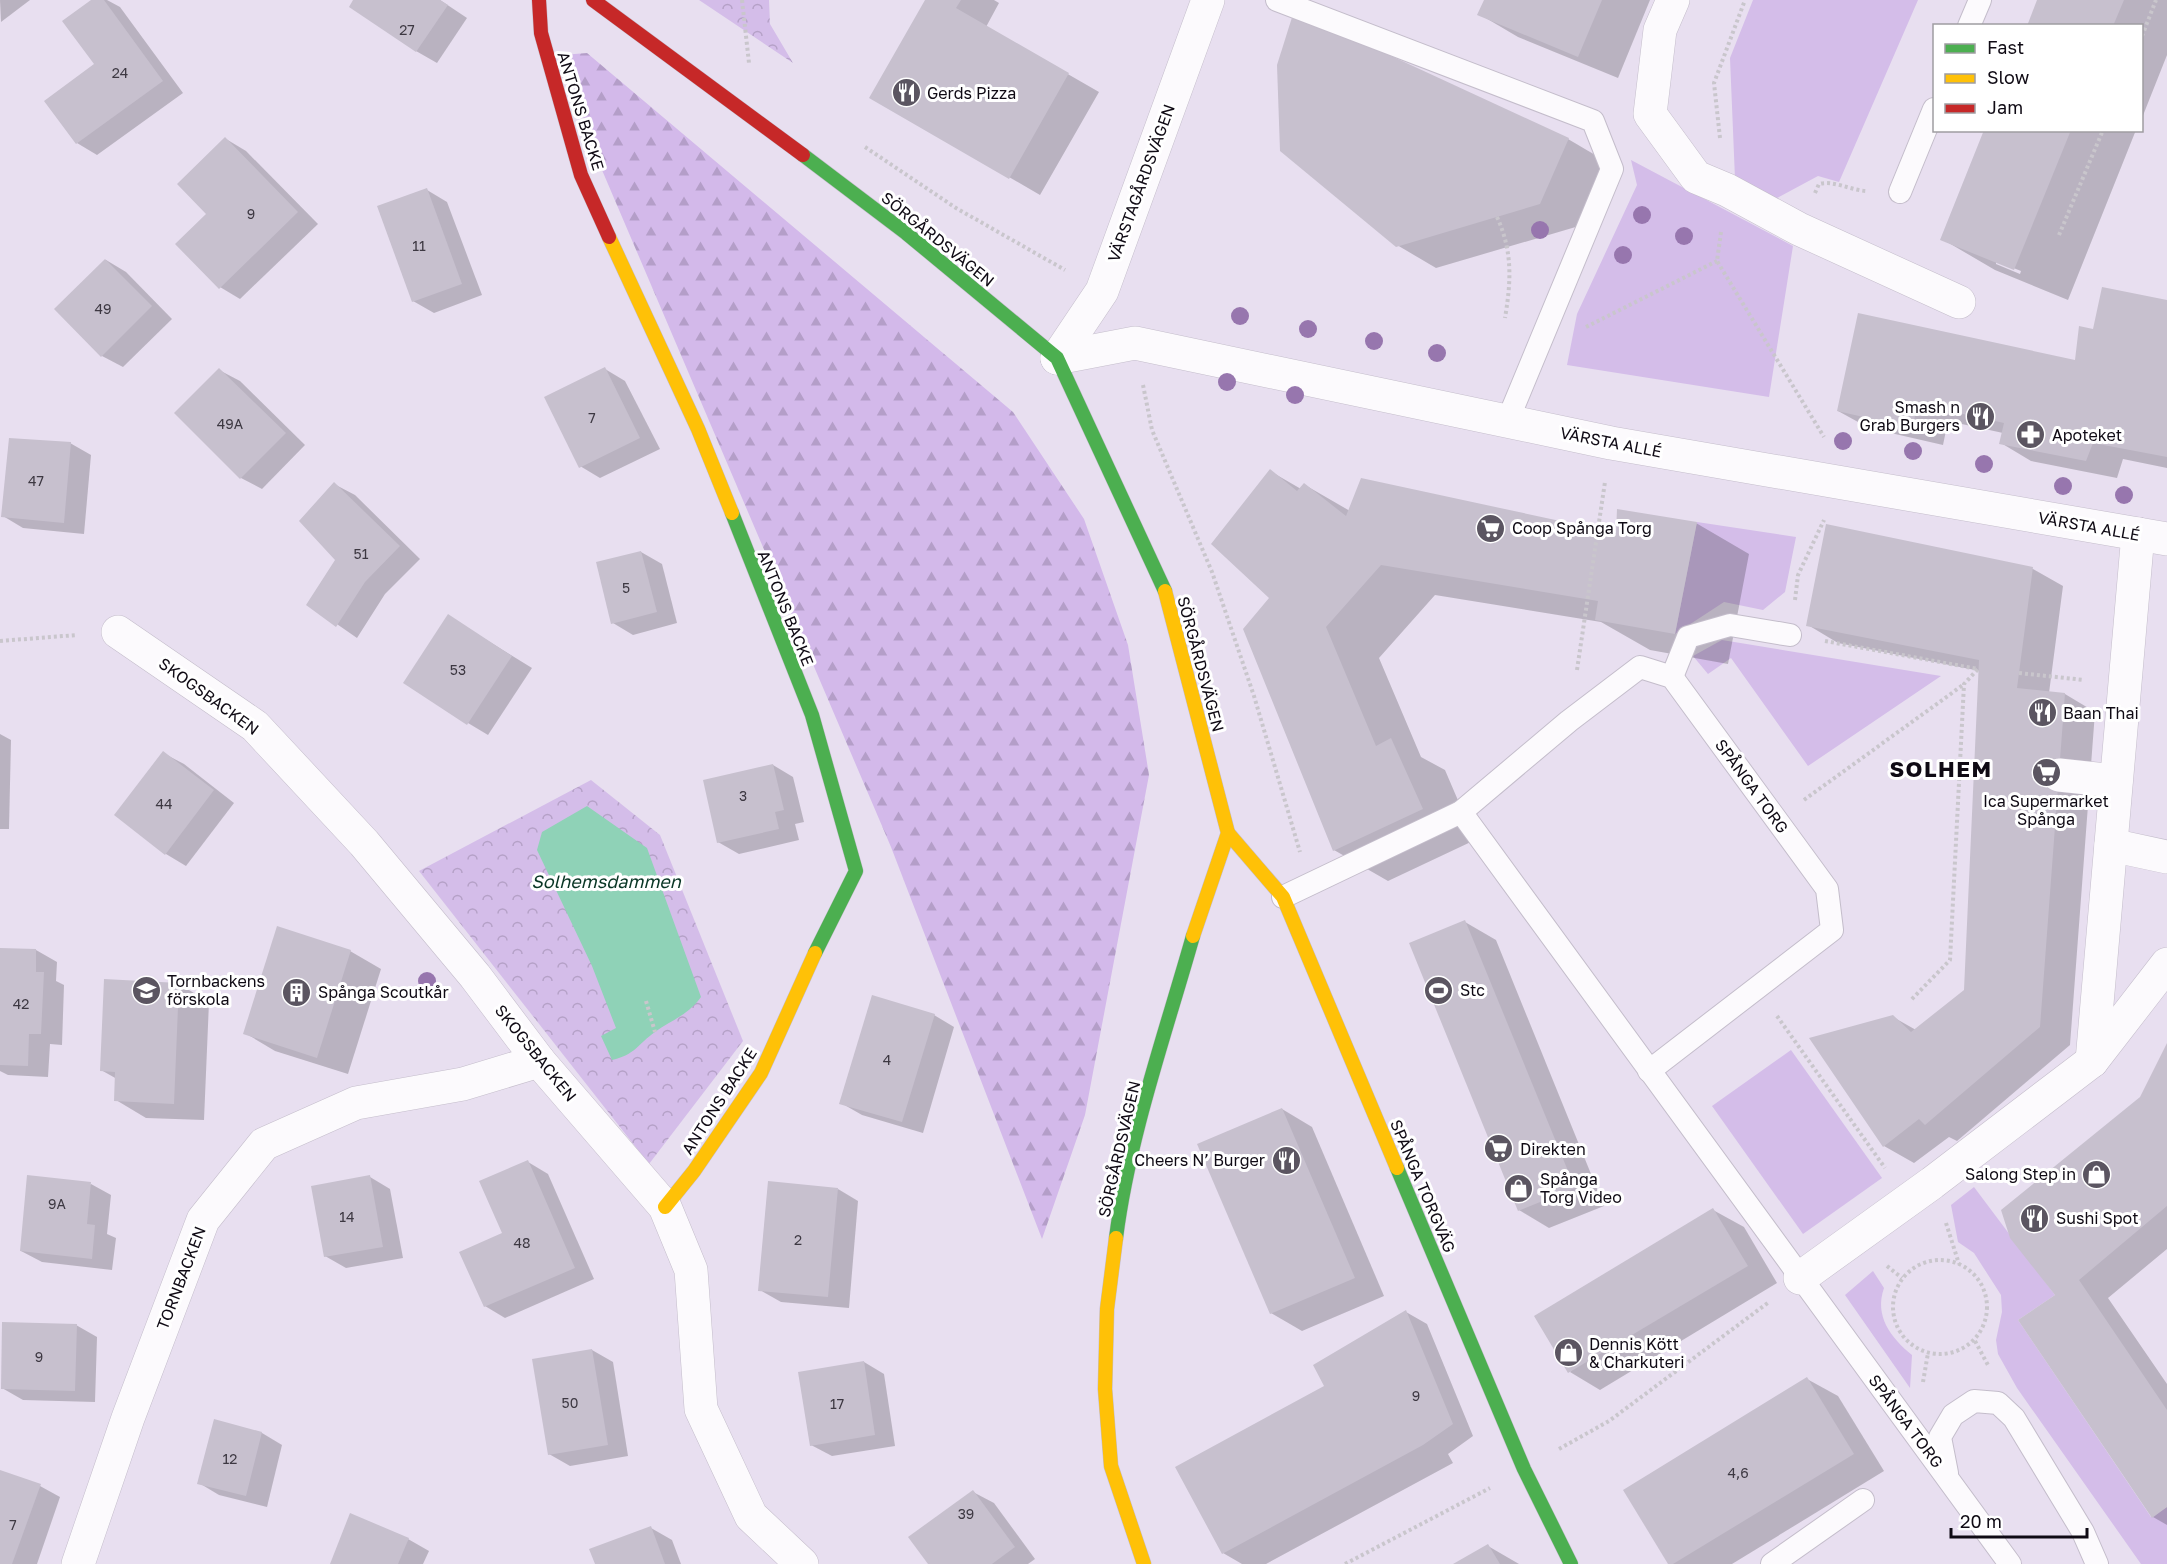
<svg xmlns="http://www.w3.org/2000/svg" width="2167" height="1564" font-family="'Golos Text',sans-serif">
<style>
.grass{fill:#d4bde9}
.forest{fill:url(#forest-firs)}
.park{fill:url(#park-crowns)}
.water{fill:#8fd2b7}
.shadow{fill:#0003;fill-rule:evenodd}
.building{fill:#c7c0ce}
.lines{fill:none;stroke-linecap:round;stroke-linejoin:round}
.lane-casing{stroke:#c4bdcb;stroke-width:24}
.street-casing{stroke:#c4bdcb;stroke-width:34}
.fast-casing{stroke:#c4bdcb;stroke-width:15}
.slow-casing{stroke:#c4bdcb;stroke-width:15}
.jam-casing{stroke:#c4bdcb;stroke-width:15}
.path{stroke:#c9c6cc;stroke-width:4;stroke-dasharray:3 3;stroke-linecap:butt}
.lane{stroke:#fcfafd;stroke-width:22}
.street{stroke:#fcfafd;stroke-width:33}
.fast{stroke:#4caf50;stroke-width:14}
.slow{stroke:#ffc107;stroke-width:14}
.jam{stroke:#c62828;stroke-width:14}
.tree{fill:#9776ae}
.labels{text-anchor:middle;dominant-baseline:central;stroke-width:6;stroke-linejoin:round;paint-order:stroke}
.number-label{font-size:14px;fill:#3d3842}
.poi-label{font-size:16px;fill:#0f0a14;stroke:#fff;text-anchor:start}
.street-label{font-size:16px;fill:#0f0a14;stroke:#fff}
.water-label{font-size:18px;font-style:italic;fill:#093625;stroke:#fff}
.district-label{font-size:22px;font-weight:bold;letter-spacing:1.5px;fill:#0f0a14;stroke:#fff}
</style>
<defs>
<pattern id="forest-firs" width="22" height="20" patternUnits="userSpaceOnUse" patternTransform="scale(1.5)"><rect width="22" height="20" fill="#d3b9ea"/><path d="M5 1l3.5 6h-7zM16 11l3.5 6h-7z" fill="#b49ec8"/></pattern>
<pattern id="park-crowns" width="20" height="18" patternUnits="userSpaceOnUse" patternTransform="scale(1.5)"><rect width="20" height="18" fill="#d4bde9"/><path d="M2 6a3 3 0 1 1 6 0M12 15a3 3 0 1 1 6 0" fill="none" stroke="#b5a1c7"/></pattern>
</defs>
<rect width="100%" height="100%" fill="#e8dff0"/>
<g class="grass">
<path d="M1753,0H1918L1839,182L1818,176L1777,198L1735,179L1730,58Z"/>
<path d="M1631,160L1793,246L1769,397L1567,365L1577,314L1637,185Z"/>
<path d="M1697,522L1796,537L1785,592L1763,610L1724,602L1675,634Z"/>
<path d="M1722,640L1941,676L1808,766L1731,658L1708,674L1693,656Z"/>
<path d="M1791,1050L1882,1178L1803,1234L1712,1106Z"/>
<path d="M1974,1187L2055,1295L2018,1320L2151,1517L2167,1507V1564H2141L2017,1388L1998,1354L1996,1340L2002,1312L2001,1295L1974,1253L1958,1242L1951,1205Z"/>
<path d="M1873,1271L1884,1288C1874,1316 1891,1338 1912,1355L1910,1388L1845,1295Z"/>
</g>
<path class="forest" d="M587,53L1013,412L1084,519L1128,645L1149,775L1085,1115L1042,1239L891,847L599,163L562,55Z"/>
<g class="park">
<path d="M699,0H769L770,24L793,63Z"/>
<path d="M591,780L660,835L743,1041L649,1164L419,871Z"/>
</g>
<path class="water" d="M587,806L647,848L701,997C687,1016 673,1019 655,1032C638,1044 635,1055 612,1060L601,1036L616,1028L592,966L537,850L542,832Z"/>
<g class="shadow">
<path d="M0,0H30L1,22Z"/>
<path d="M93,0H107L120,7L183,93L97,155L77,143L97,64Z"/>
<path d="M355,0H440L467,18L437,63L416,51Z"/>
<path d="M927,0H994L999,3L986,27L1099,92L1040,195L871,97Z"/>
<path d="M1485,0H1650L1618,78L1518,37L1479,14Z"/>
<path d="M2039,0H2167V55L2142,118V26H2029Z"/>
<path d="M1986,130H2136L2068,300L1995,270L1942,239ZM1996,261L2021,271L2020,274L1996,264Z"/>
<path d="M226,139L246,151L318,224L240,299L220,287Z"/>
<path d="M1568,139L1607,162L1579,226L1436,268L1397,245Z"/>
<path d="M427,190L447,202L482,295L434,313L413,301Z"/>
<path d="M106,260L126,272L172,319L123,367L102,356Z"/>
<path d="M2167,302V468L2123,459L2117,478L2031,461L2001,443L2003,433L1948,421L1943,445L1869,428L1838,411L2077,362L2095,330Z"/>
<path d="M605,369L625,381L660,449L600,478L580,466Z"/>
<path d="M219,370L240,381L305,445L262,489L241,478Z"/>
<path d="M70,443L91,455L84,534L23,528L3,516Z"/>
<path d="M1270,471L1301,489L1305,485L1350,511L1618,535L1696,523L1749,554L1728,664L1650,650L1601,622L1435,595L1379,658L1421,757L1445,770L1475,840L1388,881L1334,850L1271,598Z"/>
<path d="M334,484L355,495L420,559L385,594L357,638L308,604L337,560Z"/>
<path d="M1827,526L2033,569L2063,586L2049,693L2065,694L2095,712L2070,1045L1957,1141L1949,1137L1914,1163L1884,1146L1893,1017L1916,1030L1965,991L1980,671L1838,643L1808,625Z"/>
<path d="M641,552L662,564L677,623L633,635L613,623Z"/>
<path d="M448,616L532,668L488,735L468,723Z"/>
<path d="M0,734L11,740L9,829H0Z"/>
<path d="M163,753L184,764L234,803L186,866L166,854Z"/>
<path d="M773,765L793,777L804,822L795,824L799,840L739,854L718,842Z"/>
<path d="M1465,922L1496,940L1604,1206L1549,1228L1519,1210Z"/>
<path d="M0,949L36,950L57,962L56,981L64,985L62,1045L50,1044L48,1077L8,1075L0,1071Z"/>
<path d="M350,951L381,969L348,1074L275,1051L245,1033Z"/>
<path d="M179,984L209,1002L204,1120L146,1118L116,1100L117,1079L101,1070Z"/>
<path d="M934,1015L954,1027L923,1133L862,1115L841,1103Z"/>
<path d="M2167,1047V1249L2108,1298L2167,1384V1525L2153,1517L2057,1295L2141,1098Z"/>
<path d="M1282,1109L1312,1127L1384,1296L1302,1331L1271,1313Z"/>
<path d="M528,1162L548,1174L594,1279L505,1318L485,1306Z"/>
<path d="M370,1177L390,1189L403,1258L346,1268L325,1256Z"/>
<path d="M91,1184L111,1195L107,1234L116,1238L112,1270L42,1262L21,1251Z"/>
<path d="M838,1189L858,1201L849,1308L781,1302L760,1290Z"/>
<path d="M1713,1210L1744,1227L1777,1283L1600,1390L1570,1372Z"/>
<path d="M1406,1312L1427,1324L1473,1436L1448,1454L1453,1463L1266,1564H1242L1223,1553L1326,1386Z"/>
<path d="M76,1325L97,1337L95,1402L23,1400L2,1388Z"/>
<path d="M592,1350L613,1362L628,1456L570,1466L549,1454Z"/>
<path d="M864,1362L884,1374L895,1446L832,1456L811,1445Z"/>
<path d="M1807,1379L1838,1396L1884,1471L1732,1564H1670Z"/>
<path d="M215,1421L262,1433L282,1445L267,1507L219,1495L199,1483Z"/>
<path d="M0,1472L40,1486L60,1497L37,1564H0Z"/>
<path d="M973,1492L994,1503L1035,1559L1028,1564H930Z"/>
<path d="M651,1528L672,1540L681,1564H596Z"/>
<path d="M408,1539L429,1551L423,1564H332Z"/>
<path d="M1488,1546L1519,1564H1456Z"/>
</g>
<g class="building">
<path d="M91,0H104L163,81L76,144L44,101L94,64L62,21Z"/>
<path d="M353,0H440L448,5L416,52L349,7Z"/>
<path d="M925,0H961L956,8L1069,73L1009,179L869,98Z"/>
<path d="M1484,0H1602L1578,57L1477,15Z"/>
<path d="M2037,0H2124L2113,26H2027Z"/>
<path d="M1294,11L1569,138L1540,204L1396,247L1280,151L1277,65Z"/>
<path d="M1984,130H2071L2014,270L1940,240Z"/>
<path d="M225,137L298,212L219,289L175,244L206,214L177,184Z"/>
<path d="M427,188L462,284L412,302L377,206Z"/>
<path d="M105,259L152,306L101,357L54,309Z"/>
<path d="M2102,287L2167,300V457L2093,443L2086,461L1999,444L2004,423L1918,404L1912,428L1837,411L1858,313L2075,360L2079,326L2093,329Z"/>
<path d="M605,367L640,438L579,468L544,397Z"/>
<path d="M219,368L286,433L240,479L174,413Z"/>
<path d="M9,438L71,442L64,523L1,517Z"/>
<path d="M1270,469L1297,491L1304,483L1346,516L1361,478L1616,533L1617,509L1697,522L1675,634L1595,620L1598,601L1381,565L1326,627L1376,746L1391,738L1423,809L1333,851L1243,629L1269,598L1211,544Z"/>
<path d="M334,482L400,546L365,582L336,627L306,605L335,560L299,521Z"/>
<path d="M1826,524L2033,567L2017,688L2065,693L2040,1027L1925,1125L1919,1119L1883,1147L1809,1038L1893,1015L1911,1032L1964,990L1979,660L1806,626Z"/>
<path d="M641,551L657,612L611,624L596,562Z"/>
<path d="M448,614L512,656L467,725L403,683Z"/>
<path d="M163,751L214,790L165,855L114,815Z"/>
<path d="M773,764L784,810L775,812L779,829L717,843L703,780Z"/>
<path d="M1465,920L1575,1188L1518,1211L1409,943Z"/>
<path d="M277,926L351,950L317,1058L243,1034Z"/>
<path d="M0,948L36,949V972H44L41,1034H29L28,1066L0,1065Z"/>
<path d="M104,979L179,983L174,1104L114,1101L115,1072L100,1071Z"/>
<path d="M872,995L935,1014L902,1122L839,1104Z"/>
<path d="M2167,1043V1206L2079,1280L2167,1410V1507L2152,1518L2018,1320L2055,1295L2010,1238L2001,1210L2140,1097Z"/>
<path d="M1282,1108L1355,1278L1270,1314L1197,1144Z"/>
<path d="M528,1160L575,1268L484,1307L459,1252L502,1233L479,1181Z"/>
<path d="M27,1175L91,1182L87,1224L95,1225L92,1259L20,1251Z"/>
<path d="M370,1175L383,1247L324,1257L311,1186Z"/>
<path d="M768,1181L838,1188L828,1297L758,1291Z"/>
<path d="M1713,1208L1748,1266L1568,1373L1534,1316Z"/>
<path d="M1406,1310L1453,1424L1423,1445L1222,1554L1175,1467L1324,1386L1313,1365Z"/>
<path d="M2,1322L77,1324L75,1391L1,1389Z"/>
<path d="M592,1349L608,1445L548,1455L532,1359Z"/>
<path d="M864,1361L875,1435L810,1446L798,1372Z"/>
<path d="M1807,1377L1854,1454L1673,1564H1668L1623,1490Z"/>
<path d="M214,1419L262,1432L246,1496L197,1484Z"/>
<path d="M0,1470L41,1484L12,1564H0Z"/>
<path d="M973,1490L1015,1547L992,1564H928L908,1537Z"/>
<path d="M350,1513L409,1538L398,1564H330Z"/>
<path d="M651,1526L665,1564H595L589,1549Z"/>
<path d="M1488,1544L1500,1564H1453Z"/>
</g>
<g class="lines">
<defs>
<g id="lane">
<path d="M1277,0L1593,121L1612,169L1507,422"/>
<path d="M1969,26L1980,0"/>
<path d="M1900,192L1934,109"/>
<path d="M1672,677L1688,637L1730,625L1790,635"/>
<path d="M1461,812L2010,1564"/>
<path d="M1283,897L1461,812L1569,721L1640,667L1672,677L1827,889L1832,930L1649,1071"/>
<path d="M1947,1473L1940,1437L1953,1415L1974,1401L1998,1403L2014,1418L2083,1532L2097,1564"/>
<path d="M1772,1564L1863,1500"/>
</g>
<g id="street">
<path d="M1673,0L1660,30L1650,114L1696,177L1727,190L1799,229L1959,302"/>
<path d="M1057,358L1135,343L1611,443L2167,539"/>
<path d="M1057,358L1102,291L1208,0"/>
<path d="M118,632L255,726L364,843L475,976L539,1061L665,1207L691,1270L701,1409L751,1516L802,1564"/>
<path d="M2059,775L2116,781"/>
<path d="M2111,845L2167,857"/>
<path d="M2092,1061L2138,534"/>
<path d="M1800,1278L1932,1183L2092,1061L2167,964"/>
<path d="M78,1564L128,1418L203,1220L264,1144L356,1103L463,1084L539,1061"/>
</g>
<g id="fast">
<path d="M803,155L906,233L1057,358L1165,591"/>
<path d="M732,513L812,715L856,871L815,953"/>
<path d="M1397,1168L1524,1469L1571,1564"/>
<path d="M1116,1238C1129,1136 1165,1035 1193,936"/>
</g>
<g id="slow">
<path d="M609,237L698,429L732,513"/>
<path d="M1165,591L1228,833L1193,936"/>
<path d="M1228,833L1283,897L1397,1168"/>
<path d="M665,1207L694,1171L761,1073L815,953"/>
<path d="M1116,1238L1107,1309L1105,1389L1111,1466L1144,1564"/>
</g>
<g id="jam">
<path d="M539,0L541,33L581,175L609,237"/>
<path d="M593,0L803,155"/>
</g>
</defs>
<use href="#lane" class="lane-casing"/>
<use href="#street" class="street-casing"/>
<use href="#fast" class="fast-casing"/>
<use href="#slow" class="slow-casing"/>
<use href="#jam" class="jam-casing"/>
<g class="path">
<path d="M742,0L749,63"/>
<path d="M2142,36L2156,0"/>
<path d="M1720,138L1714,83L1745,0"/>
<path d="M865,147L956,208L1065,270"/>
<path d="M1815,193L1819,184C1833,180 1850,190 1866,191"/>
<path d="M1497,217C1513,252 1511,282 1505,318"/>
<path d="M1721,232L1717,261L1824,437"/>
<path d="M2059,235L2103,130"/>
<path d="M1586,327L1717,261"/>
<path d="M1143,385L1152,430L1212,572L1254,696L1300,852"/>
<path d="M1795,600L1798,575L1824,520"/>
<path d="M0,641L77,635"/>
<path d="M1825,641L1978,669L1964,684L1950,960L1911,1000"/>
<path d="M1577,670L1605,482"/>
<path d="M2019,673L2084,680"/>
<path d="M1960,773L1974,775"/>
<path d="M1804,800L1963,685"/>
<path d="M646,1001L655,1032"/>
<path d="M1777,1016L1885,1168"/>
<path d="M1946,1223L1959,1264"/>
<circle cx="1940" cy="1307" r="47"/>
<path d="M1887,1266L1902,1278"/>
<path d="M1975,1341L1989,1367"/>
<path d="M1923,1382L1928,1353"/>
<path d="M1559,1449L1609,1421L1769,1302"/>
<path d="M1345,1564L1490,1488"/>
</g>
<use href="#lane" class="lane"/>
<use href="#street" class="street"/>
<use href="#fast" class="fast"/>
<use href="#slow" class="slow"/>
<use href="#jam" class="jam"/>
</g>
<g class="tree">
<circle cx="1642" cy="215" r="9"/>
<circle cx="1540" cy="230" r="9"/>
<circle cx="1684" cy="236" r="9"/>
<circle cx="1623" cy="255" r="9"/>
<circle cx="1240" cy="316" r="9"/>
<circle cx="1308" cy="329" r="9"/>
<circle cx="1374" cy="341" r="9"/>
<circle cx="1437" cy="353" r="9"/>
<circle cx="1227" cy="382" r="9"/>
<circle cx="1295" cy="395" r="9"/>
<circle cx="1843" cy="441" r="9"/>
<circle cx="1913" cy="451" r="9"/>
<circle cx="1984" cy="464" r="9"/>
<circle cx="2063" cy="486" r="9"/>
<circle cx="2124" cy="495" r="9"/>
<circle cx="427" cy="981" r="9"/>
</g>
<defs>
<symbol id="restaurant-disc" viewBox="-11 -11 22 22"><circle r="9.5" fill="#5b5561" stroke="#fff"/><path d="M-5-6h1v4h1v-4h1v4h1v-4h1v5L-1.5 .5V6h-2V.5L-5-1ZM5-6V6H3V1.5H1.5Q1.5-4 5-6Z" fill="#fff"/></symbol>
<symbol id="pharmacy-disc" viewBox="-11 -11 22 22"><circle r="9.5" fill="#5b5561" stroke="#fff"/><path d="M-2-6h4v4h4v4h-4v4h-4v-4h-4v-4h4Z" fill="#fff"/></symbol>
<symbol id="supermarket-disc" viewBox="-11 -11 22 22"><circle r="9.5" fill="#5b5561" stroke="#fff"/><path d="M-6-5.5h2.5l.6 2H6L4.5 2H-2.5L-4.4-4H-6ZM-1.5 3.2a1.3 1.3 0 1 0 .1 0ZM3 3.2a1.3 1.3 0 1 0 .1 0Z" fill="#fff"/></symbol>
<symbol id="school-disc" viewBox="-11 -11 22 22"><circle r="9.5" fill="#5b5561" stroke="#fff"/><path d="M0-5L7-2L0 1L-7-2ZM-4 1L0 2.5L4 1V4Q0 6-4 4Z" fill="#fff"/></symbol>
<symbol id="stadium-disc" viewBox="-11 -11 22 22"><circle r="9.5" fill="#5b5561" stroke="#fff"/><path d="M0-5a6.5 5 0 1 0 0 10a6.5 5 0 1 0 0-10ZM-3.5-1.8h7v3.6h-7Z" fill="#fff"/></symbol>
<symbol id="building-disc" viewBox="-11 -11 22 22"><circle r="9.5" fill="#5b5561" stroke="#fff"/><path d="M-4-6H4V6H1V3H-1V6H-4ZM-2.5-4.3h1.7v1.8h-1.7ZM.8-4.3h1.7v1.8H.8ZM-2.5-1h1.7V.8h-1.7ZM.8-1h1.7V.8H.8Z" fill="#fff"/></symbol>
<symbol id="shop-disc" viewBox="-11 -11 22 22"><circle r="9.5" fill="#5b5561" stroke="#fff"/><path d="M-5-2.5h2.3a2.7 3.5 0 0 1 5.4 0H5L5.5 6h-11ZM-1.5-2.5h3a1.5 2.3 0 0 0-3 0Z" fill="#fff"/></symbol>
</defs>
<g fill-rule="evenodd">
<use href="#restaurant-disc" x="890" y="76" width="33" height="33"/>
<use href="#restaurant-disc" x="1964" y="400" width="33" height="33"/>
<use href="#pharmacy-disc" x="2014" y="418" width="33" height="33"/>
<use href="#supermarket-disc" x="1474" y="512" width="33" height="33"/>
<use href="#restaurant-disc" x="2026" y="696" width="33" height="33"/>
<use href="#supermarket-disc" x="2030" y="756" width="33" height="33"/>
<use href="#school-disc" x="130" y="974" width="33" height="33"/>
<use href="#stadium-disc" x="1422" y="974" width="33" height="33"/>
<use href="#building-disc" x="280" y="976" width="33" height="33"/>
<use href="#supermarket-disc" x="1482" y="1132" width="33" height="33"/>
<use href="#restaurant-disc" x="1270" y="1144" width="33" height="33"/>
<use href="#shop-disc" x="2080" y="1158" width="33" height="33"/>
<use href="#shop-disc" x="1502" y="1172" width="33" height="33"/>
<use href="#restaurant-disc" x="2018" y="1202" width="33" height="33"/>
<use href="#shop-disc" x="1552" y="1336" width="33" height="33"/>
</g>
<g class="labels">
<g class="number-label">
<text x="407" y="29">27</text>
<text x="120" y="72">24</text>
<text x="251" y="213">9</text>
<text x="419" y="245">11</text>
<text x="103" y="308">49</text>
<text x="592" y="417">7</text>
<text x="230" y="423">49A</text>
<text x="36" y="480">47</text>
<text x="361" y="553">51</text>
<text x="626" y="587">5</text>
<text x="458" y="669">53</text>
<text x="743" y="795">3</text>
<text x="164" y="803">44</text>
<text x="21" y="1003">42</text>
<text x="887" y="1059">4</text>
<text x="57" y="1203">9A</text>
<text x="347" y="1216">14</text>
<text x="798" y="1239">2</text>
<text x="522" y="1242">48</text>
<text x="39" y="1356">9</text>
<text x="1416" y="1395">9</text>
<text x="570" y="1402">50</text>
<text x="837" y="1403">17</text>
<text x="230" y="1458">12</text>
<text x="1738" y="1472">4,6</text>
<text x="966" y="1513">39</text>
<text x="13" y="1524">7</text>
</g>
<g class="poi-label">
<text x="927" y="93">Gerds Pizza</text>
<text x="1960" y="407" text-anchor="end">Smash n<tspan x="1960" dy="18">Grab Burgers</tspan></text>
<text x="2052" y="435">Apoteket</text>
<text x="1512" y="528">Coop Spånga Torg</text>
<text x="2063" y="713">Baan Thai</text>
<text x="2046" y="801" text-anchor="middle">Ica Supermarket<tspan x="2046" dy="18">Spånga</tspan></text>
<text x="167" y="981">Tornbackens<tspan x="167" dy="18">förskola</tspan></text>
<text x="1460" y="990">Stc</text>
<text x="318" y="992">Spånga Scoutkår</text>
<text x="1520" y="1149">Direkten</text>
<text x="1265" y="1160" text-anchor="end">Cheers N’ Burger</text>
<text x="2076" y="1174" text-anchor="end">Salong Step in</text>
<text x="1540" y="1179">Spånga<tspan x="1540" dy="18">Torg Video</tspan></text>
<text x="2056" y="1218">Sushi Spot</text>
<text x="1589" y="1344">Dennis Kött<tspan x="1589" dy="18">&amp; Charkuteri</tspan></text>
</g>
<g class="street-label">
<text transform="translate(581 111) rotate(73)">ANTONS BACKE</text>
<text transform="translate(1141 183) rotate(-70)">VÄRSTAGÅRDSVÄGEN</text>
<text transform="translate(938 239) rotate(39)">SÖRGÅRDSVÄGEN</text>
<text transform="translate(1611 442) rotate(11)">VÄRSTA ALLÉ</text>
<text transform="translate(2089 526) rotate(10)">VÄRSTA ALLÉ</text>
<text transform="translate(786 608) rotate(68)">ANTONS BACKE</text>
<text transform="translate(1201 664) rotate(75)">SÖRGÅRDSVÄGEN</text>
<text transform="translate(209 696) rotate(36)">SKOGSBACKEN</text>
<text transform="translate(1752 786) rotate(54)">SPÅNGA TORG</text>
<text transform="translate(536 1053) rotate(51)">SKOGSBACKEN</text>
<text transform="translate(719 1101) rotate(-57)">ANTONS BACKE</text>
<text transform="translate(1119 1149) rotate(-77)">SÖRGÅRDSVÄGEN</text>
<text transform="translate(1423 1186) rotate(67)">SPÅNGA TORGVÄG</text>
<text transform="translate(181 1278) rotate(-69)">TORNBACKEN</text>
<text transform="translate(1906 1421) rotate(53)">SPÅNGA TORG</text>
</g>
<g class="water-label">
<text x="606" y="881">Solhemsdammen</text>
</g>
<g class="district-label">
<text x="1941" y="768">SOLHEM</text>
</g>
</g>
<rect x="1933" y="24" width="210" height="108" fill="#ffffff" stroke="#9f9da1" stroke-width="1.5"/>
<rect x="1945" y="44" width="30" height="9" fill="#4caf50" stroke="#9f9da1" stroke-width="1.5"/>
<text x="1987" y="54" font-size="18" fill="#0f0a14">Fast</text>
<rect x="1945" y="74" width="30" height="9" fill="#ffc107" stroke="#9f9da1" stroke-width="1.5"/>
<text x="1987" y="84" font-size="18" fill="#0f0a14">Slow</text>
<rect x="1945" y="104" width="30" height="9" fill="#c62828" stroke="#9f9da1" stroke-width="1.5"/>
<text x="1987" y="114" font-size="18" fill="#0f0a14">Jam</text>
<path d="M1951 1528v9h136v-9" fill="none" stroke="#0f0a14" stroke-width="3"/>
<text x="1960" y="1528" font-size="18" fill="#0f0a14" stroke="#ffffff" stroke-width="4.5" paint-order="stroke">20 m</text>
</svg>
